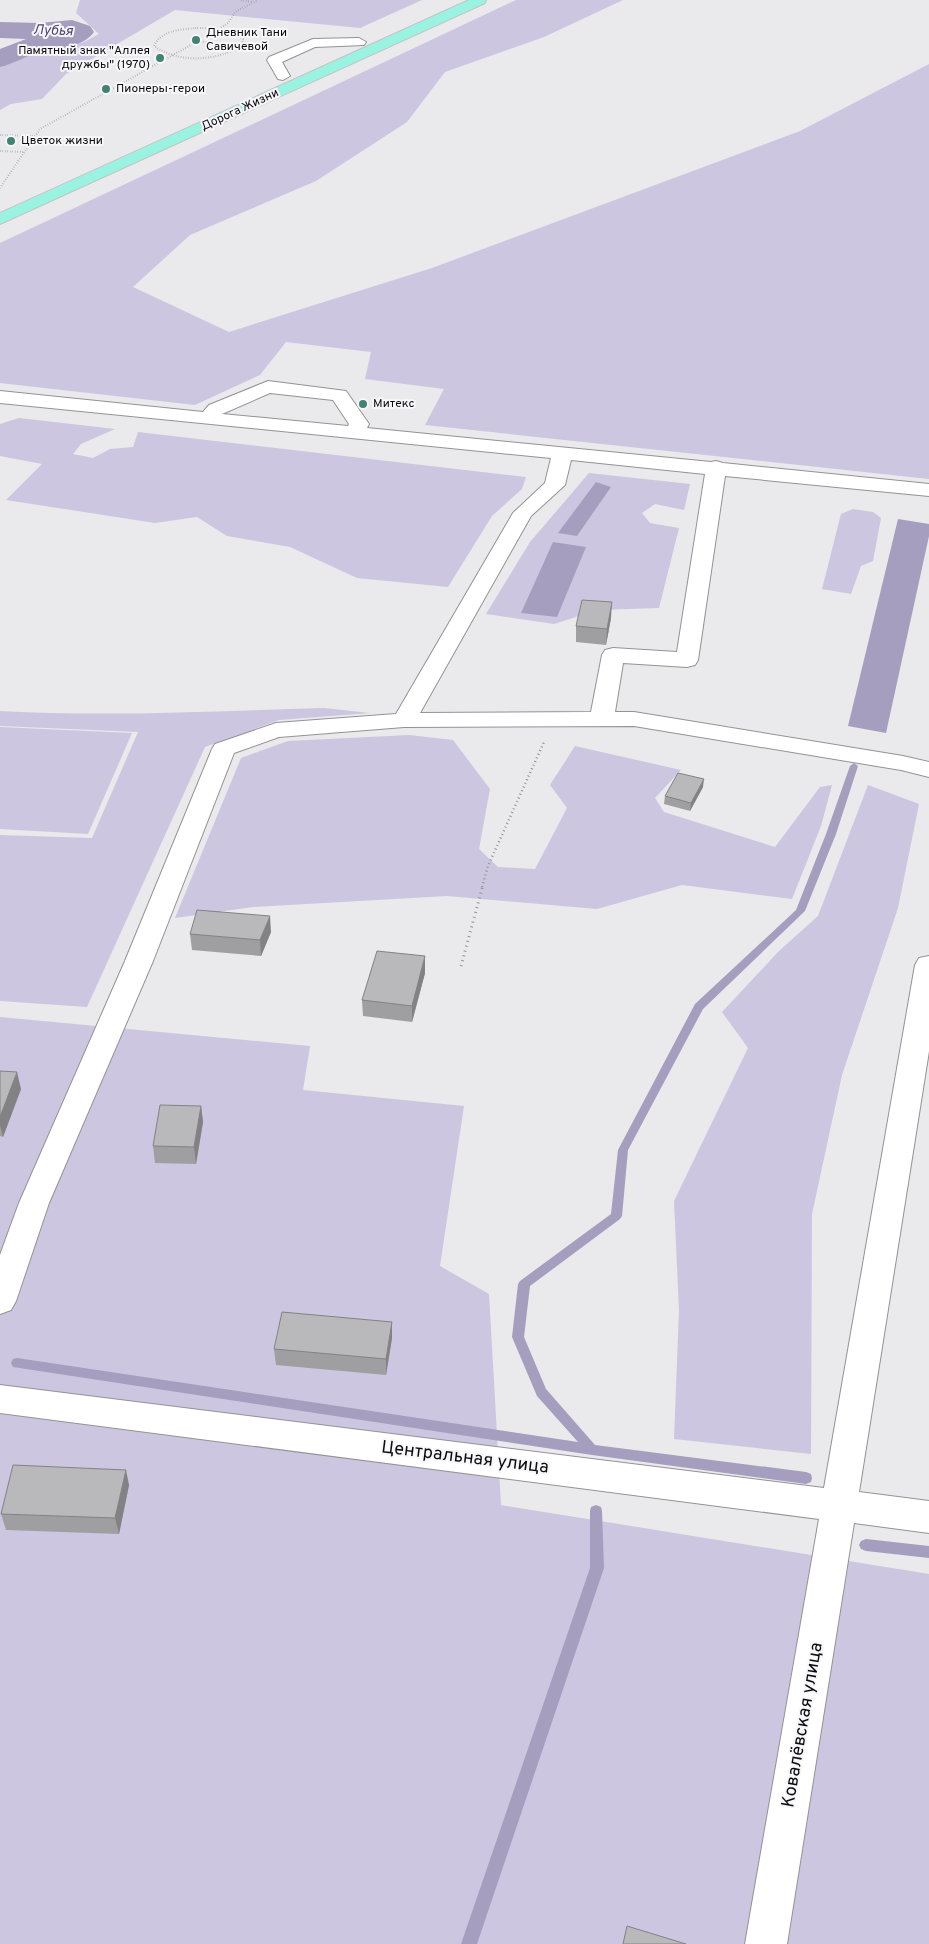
<svg xmlns="http://www.w3.org/2000/svg" width="929" height="1944" font-family="Overpass,sans-serif">
<style>
.green{fill:#ccc6e1}
.water{fill:#a59ebe}
.lines{fill:none;stroke-linecap:round;stroke-linejoin:round}
.stream{fill:#a59ebe;fill-rule:evenodd}
.river{fill:#a59ebe;fill-rule:evenodd}
.minor-casing{stroke:#939396;stroke-width:2}
.major-casing{stroke:#c4c4c5;stroke-width:2}
.path-far2{stroke:#959496;stroke-width:2;stroke-dasharray:0.5 2;stroke-linecap:butt}
.path-far1{stroke:#959496;stroke-width:2.5;stroke-dasharray:1 3;stroke-linecap:butt}
.path{stroke:#959496;stroke-width:3;stroke-dasharray:1 4;stroke-linecap:butt}
.minor{fill:#fff;fill-rule:evenodd}
.major{fill:#9af3e0;fill-rule:evenodd}
.wall{fill:#9f9fa2}
.shaded-wall{fill:#828284}
.building{fill:#b9b9bc;stroke:#828284}
.poi-dot{fill:#418373;stroke:#f7f6fa;stroke-width:2}
.labels{text-anchor:middle;dominant-baseline:central;stroke-width:4;stroke-linejoin:round;paint-order:stroke}
.far-poi-label{font-size:12px;fill:#0b0b0c;stroke:#f7f6fa;text-anchor:start}
.far-street-label{font-size:12px;fill:#0b0b0c;stroke:#f7f6fa}
.far-water-label{font-size:14px;font-style:italic;fill:#514473;stroke:#f7f6fa}
.near-street-label{font-size:18px;fill:#0b0b0c;stroke:#f7f6fa}
</style>
<rect width="100%" height="100%" fill="#eae9ec"/>
<g class="green">
<path d="M80,0H422L360,28L175,10L66,74L42,99L11,104L0,110V51L26,54L82,43L99,34L76,13Z"/>
<path d="M516,0H623L544,37L445,72L407,122L316,181L190,235L133,287L229,332L432,268L800,131L929,64V479L425,425L444,389L365,379L371,352L286,342L260,375L195,405L0,383V243Z"/>
<path d="M19,418L115,429L81,444L73,454L93,458L110,449L133,447L138,432L526,477L522,489L492,516L448,587L357,578L290,547L227,536L197,517L155,523L6,500L42,464L0,456V424Z"/>
<path d="M589,473L690,484L684,510L655,504L642,513L650,523L679,528L659,608L598,610L554,624L486,614L530,542Z"/>
<path d="M853,509L873,512L881,518L873,561L861,566L851,594L822,589L841,514Z"/>
<path d="M324,708L370,713L279,720L205,747L87,1007L0,1001V835L92,838L138,732L0,726V711C108,717 216,711 324,708Z"/>
<path d="M0,727L132,733L88,834L0,829Z"/>
<path d="M409,735L453,740L490,789L479,849L498,867L535,869L567,808L550,785L575,746L681,770L655,798L664,812L775,847L820,787L832,785L821,826L792,899L682,885L597,909L447,896L253,907L175,918L241,758L288,741Z"/>
<path d="M868,785L919,804L898,908L842,1075L812,1214L811,1454L674,1439L679,1310L674,1201L748,1048L722,1012L779,951L818,916Z"/>
<path d="M0,1017L310,1046L303,1090L464,1106L440,1266L489,1294L501,1505L929,1574V1944H0Z"/>
</g>
<g class="water">
<path d="M596,482L611,487L577,536L558,533Z"/>
<path d="M898,519L929,524V536L886,733L848,726Z"/>
<path d="M553,542L586,547L557,617L521,613Z"/>
</g>
<g class="lines">
<g class="stream">
<path d="M854,763L858,766L836,834L805,911L703,1009L628,1150L622,1216L620,1219L530,1286L524,1337L546,1389L595,1445L806,1472L811,1474L812,1478L811,1482L806,1484L592,1455L13,1367L11,1363L13,1359L17,1358L578,1442L537,1396L512,1337L518,1284L520,1281L611,1214L618,1150L695,1004L796,910L826,834L850,766Z"/>
<path d="M596,1505L601,1507L602,1511L604,1568L477,1944H461L590,1568V1511L591,1507Z"/>
<path d="M866,1539L929,1546V1558L866,1551L861,1549L859,1545L861,1541Z"/>
</g>
<path class="river" d="M72,20L90,26L94,32C82,49 55,48 36,53C24,57 13,64 0,67V49L26,39L0,38V22L40,23Z"/>
<defs>
<g id="minor">
<path d="M359,38L366,42L364,45L315,47L282,62L290,76L283,80L278,79L267,60L269,57L313,39Z"/>
<path d="M268,381L346,391L369,424L367,428L711,462L716,461L723,463L929,484V496L725,476L698,660L695,665L687,667L623,663L615,712H634L903,756L929,762V777L901,770L634,726L404,727L279,737L234,753L153,961L49,1203L16,1301L11,1310L0,1314V1255L19,1203L125,961L212,749L215,744L276,723L396,714L513,513L545,483L551,458L0,403V391L203,412L209,405ZM270,393L333,400L349,424L348,426L222,414ZM571,460L705,474L677,652L613,648L605,650L602,655L591,712L420,713L531,516L565,485Z"/>
<path d="M929,956V1051L859,1492L929,1501V1533L854,1523L787,1944H745L819,1519L0,1413V1385L824,1488L915,965L919,958Z"/>
</g>
<path id="major" d="M469,0H486L485,3L0,224V213Z"/>
</defs>
<use href="#minor" class="minor-casing"/>
<use href="#major" class="major-casing"/>
<g class="path-far2">
<path d="M241,0L252,2"/>
<path d="M195,28C212,28 228,29 243,39L242,46C216,61 180,64 154,46C161,30 180,30 195,28Z"/>
<path d="M219,29L228,23L235,12L258,0"/>
<path d="M0,135L34,136"/>
<path d="M0,151L24,152"/>
<path d="M0,188L40,129L198,41L255,49"/>
</g>
<path class="path-far1" d="M482,887L488,866L544,742"/>
<path class="path" d="M461,966L483,885"/>
<use href="#minor" class="minor"/>
<use href="#major" class="major"/>
</g>
<g class="wall">
<path d="M611,618L606,645L576,642V626Z"/>
<path d="M703,787L690,811L664,804L665,796Z"/>
<path d="M271,932L261,956L192,950L190,934Z"/>
<path d="M425,956V973L412,1022L363,1016L362,1000Z"/>
<path d="M0,1071L21,1089L3,1137L0,1136Z"/>
<path d="M201,1106L203,1122L196,1164L155,1163L153,1146Z"/>
<path d="M392,1322V1338L386,1375L276,1365L274,1349Z"/>
<path d="M129,1485L119,1534L6,1530L1,1514Z"/>
</g>
<g class="shaded-wall">
<path d="M612,602L611,618L606,645L607,629Z"/>
<path d="M704,779L703,787L690,811L691,803Z"/>
<path d="M270,916L271,932L261,956L260,940Z"/>
<path d="M425,956V973L412,1022V1006Z"/>
<path d="M17,1072L21,1089L3,1137L0,1125V1117Z"/>
<path d="M201,1106L203,1122L196,1164L194,1147Z"/>
<path d="M392,1322V1338L386,1375V1359Z"/>
<path d="M126,1470L129,1485L119,1534L115,1518Z"/>
</g>
<g class="building">
<path d="M582,600L612,602L607,629L576,626Z"/>
<path d="M678,773L704,779L691,803L665,796Z"/>
<path d="M197,910L270,916L260,940L190,934Z"/>
<path d="M377,951L425,956L412,1006L362,1000Z"/>
<path d="M0,1071L17,1072L0,1117Z"/>
<path d="M160,1105L201,1106L194,1147L153,1146Z"/>
<path d="M282,1312L392,1322L386,1359L274,1349Z"/>
<path d="M13,1465L126,1470L115,1518L1,1514Z"/>
<path d="M627,1926L686,1944H623Z"/>
</g>
<g class="poi-dot">
<circle cx="196" cy="40" r="5"/>
<circle cx="160" cy="58" r="5"/>
<circle cx="106" cy="89" r="5"/>
<circle cx="11" cy="141" r="5"/>
<circle cx="363" cy="404" r="5"/>
</g>
<g class="labels">
<g class="far-poi-label">
<text x="206" y="33">Дневник Тани<tspan x="206" dy="14">Савичевой</tspan></text>
<text x="150" y="51" text-anchor="end">Памятный знак "Аллея<tspan x="150" dy="14">дружбы" (1970)</tspan></text>
<text x="116" y="89">Пионеры-герои</text>
<text x="21" y="141">Цветок жизни</text>
<text x="373" y="404">Митекс</text>
</g>
<g class="far-street-label">
<text transform="translate(240 110) rotate(-25)">Дорога Жизни</text>
</g>
<g class="far-water-label">
<text transform="translate(53 31) rotate(2)">Лубья</text>
</g>
<g class="near-street-label">
<text transform="translate(465 1458) rotate(7)">Центральная улица</text>
<text transform="translate(803 1725) rotate(-80)">Ковалёвская улица</text>
</g>
</g>
</svg>
